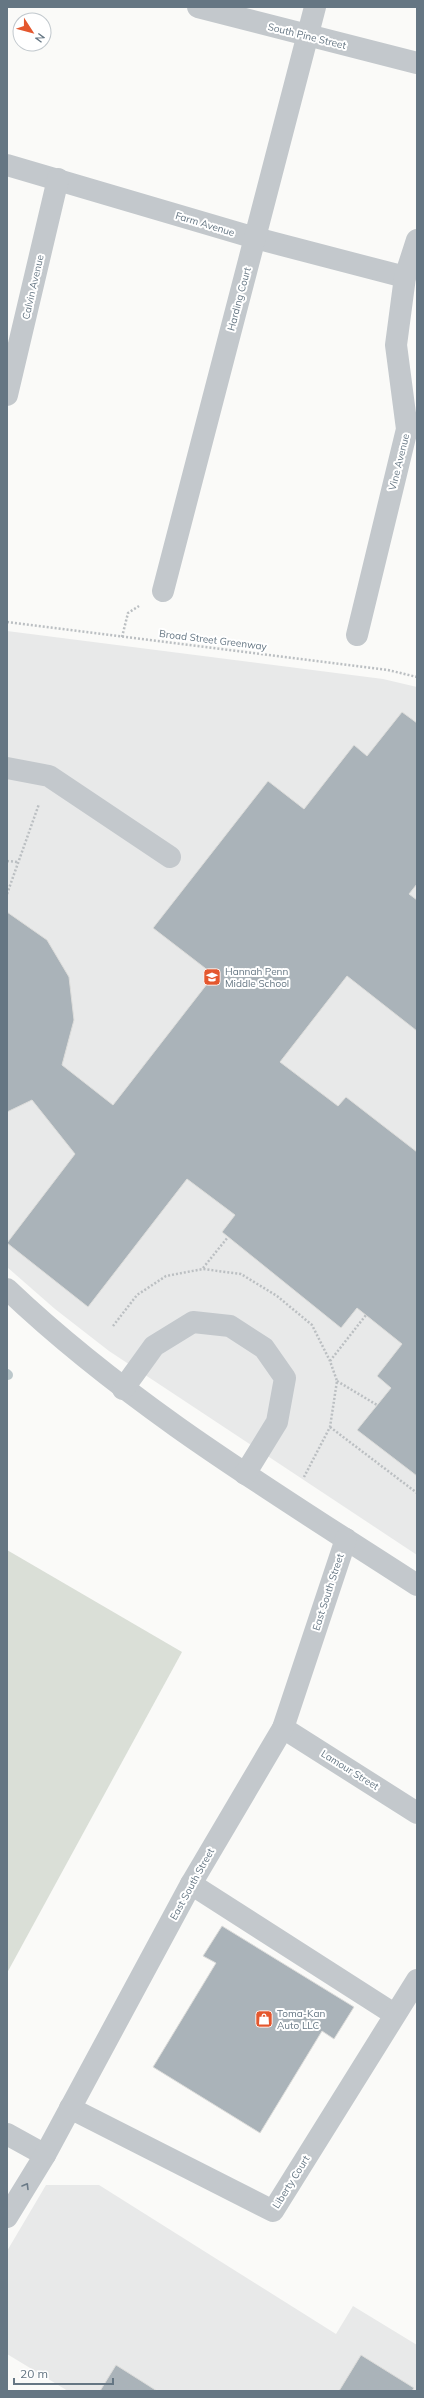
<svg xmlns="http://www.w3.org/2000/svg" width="424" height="2398" font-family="Mulish,sans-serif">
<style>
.built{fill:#e8e9e9}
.green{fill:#dadfd7}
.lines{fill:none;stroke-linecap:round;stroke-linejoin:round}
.stream{stroke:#bbc7cb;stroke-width:10}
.building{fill:#aab3b9;stroke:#dcdcda}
.path{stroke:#bbbfc2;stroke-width:2.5;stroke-dasharray:2 2;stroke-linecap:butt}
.minor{stroke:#c3c8cc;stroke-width:22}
.oneway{stroke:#6a7a87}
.labels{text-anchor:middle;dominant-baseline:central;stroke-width:4;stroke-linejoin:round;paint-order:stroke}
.street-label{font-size:10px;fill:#657683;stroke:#fff}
.poi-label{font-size:10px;fill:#657683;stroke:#fff;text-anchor:start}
</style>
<rect width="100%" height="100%" fill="#fafaf8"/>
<g class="built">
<path d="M7,631L383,679L417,687V1555L109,1351L55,1309L7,1267Z"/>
<path d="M46,2185H99L336,2334L353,2306L417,2345V2391H68L7,2354V2251Z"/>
</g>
<path class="green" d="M7,1550L182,1652L7,1973Z"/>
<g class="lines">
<path class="stream" d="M7,1374L8,1375"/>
</g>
<g class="building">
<path d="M402,712L417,723V884L409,894L417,900V1031L347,976L280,1062L338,1106L346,1097L417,1152V1476L357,1430L391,1388L377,1376L402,1344L357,1308L341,1328L222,1232L235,1215L187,1179L88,1307L7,1243L75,1154L32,1100L7,1112V912L47,940L69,977L74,1020L62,1065L113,1105L214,975L153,928L268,781L304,809L354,745L367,756Z"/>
<path d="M222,1926L354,2007L334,2039L322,2031L260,2133L153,2067L216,1963L203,1956Z"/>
<path d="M361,2355L414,2388L412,2391H339Z"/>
<path d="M116,2365L157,2391H100Z"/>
</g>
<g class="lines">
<g class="path">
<path d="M7,622L388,670L417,677"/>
<path d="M122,637L128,613L139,606"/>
<path d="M7,861L18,862"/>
<path d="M7,894L39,804"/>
<path d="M203,1268L228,1237"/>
<path d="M113,1326L137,1295L166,1276L203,1269L241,1274L277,1296L312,1325L330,1361L337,1381L330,1427L304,1477"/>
<path d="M330,1361L366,1315"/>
<path d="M337,1381L377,1405"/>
<path d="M330,1427L417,1493"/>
</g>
<g class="minor">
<path d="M198,7L417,63"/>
<path d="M7,165L255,238L405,277"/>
<path d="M7,395L58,179"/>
<path d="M163,591L315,7"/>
<path d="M357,635L407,429L396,345L405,277L417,240"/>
<path d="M7,768L49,776L170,857"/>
<path d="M7,1289C130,1406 275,1493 417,1585"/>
<path d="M123,1389L154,1346L193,1322L230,1326L264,1348L285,1378L277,1422L245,1474"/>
<path d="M283,1728L417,1813"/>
<path d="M191,1884L394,2014"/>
<path d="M70,2108L273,2211L417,1980"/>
<path d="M7,2134L45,2155"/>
<path d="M7,2217L45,2155L191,1884L283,1728L346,1539"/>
</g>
</g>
<defs><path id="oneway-chevron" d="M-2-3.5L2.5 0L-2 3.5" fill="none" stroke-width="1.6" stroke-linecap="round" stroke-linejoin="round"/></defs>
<use class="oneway" href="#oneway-chevron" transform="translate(26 2186) rotate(-59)"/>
<defs>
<symbol id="school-square" viewBox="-11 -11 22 22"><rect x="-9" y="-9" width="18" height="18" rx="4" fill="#e4572e" stroke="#fff"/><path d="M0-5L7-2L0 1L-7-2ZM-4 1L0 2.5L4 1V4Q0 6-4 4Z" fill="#fff"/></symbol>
<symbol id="shop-square" viewBox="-11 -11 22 22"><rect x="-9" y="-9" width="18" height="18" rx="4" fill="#e4572e" stroke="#fff"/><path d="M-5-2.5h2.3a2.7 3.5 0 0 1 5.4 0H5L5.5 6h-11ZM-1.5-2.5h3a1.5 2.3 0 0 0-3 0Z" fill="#fff"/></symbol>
</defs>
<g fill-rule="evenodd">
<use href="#school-square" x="202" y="967" width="20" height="20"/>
<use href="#shop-square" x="254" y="2009" width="20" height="20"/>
</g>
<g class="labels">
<g class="street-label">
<text transform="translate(307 36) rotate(14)">South Pine Street</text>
<text transform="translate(205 224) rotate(17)">Farm Avenue</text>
<text transform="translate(33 287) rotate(-77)">Calvin Avenue</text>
<text transform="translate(239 299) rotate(-75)">Harding Court</text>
<text transform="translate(399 462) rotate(-76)">Vine Avenue</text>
<text transform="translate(213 640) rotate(7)">Broad Street Greenway</text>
<text transform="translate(328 1592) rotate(-72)">East South Street</text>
<text transform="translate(350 1770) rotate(32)">Lamour Street</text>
<text transform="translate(192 1884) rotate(-61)">East South Street</text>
<text transform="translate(291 2182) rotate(-58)">Liberty Court</text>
</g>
<g class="poi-label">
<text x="225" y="971">Hannah Penn<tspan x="225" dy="12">Middle School</tspan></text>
<text x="277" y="2013">Toma-Kan<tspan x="277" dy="12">Auto LLC</tspan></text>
</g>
</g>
<rect width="424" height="2398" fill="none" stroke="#657683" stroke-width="16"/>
<g transform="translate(32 32) rotate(126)"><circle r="19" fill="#ffffff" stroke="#c1c8cd"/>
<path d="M0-3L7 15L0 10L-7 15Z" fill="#e4572e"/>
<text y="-6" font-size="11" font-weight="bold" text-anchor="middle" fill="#657683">N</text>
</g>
<path d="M14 2378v6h99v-6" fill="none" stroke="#657683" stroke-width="2"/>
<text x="20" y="2378" font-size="12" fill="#657683" stroke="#ffffff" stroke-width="3" paint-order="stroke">20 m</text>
</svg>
